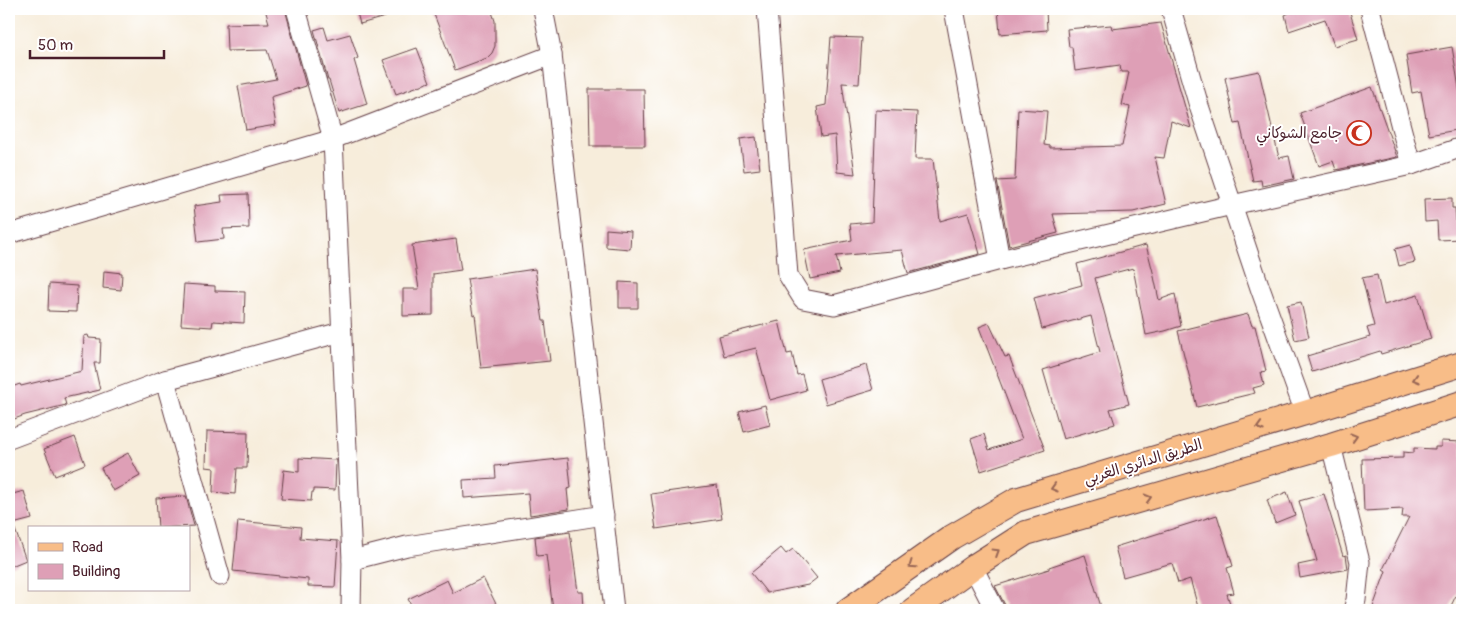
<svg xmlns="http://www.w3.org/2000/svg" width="1471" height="619" font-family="Pangolin,'Playpen Sans Arabic',sans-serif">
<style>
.building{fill:#de9fb6}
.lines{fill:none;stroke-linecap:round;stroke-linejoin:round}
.minor-casing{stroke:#643e45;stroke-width:21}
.major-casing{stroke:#643e45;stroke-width:26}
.minor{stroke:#fff;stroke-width:19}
.major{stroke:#f8bd88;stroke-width:24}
.oneway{stroke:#986655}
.labels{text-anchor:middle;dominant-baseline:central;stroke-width:4;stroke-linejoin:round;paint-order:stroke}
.poi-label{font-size:15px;fill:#4a1f2b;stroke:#fff;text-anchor:end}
.street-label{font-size:15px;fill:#4a1f2b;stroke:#fff}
</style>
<rect width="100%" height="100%" fill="#fff"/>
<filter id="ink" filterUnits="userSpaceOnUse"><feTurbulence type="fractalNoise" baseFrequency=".02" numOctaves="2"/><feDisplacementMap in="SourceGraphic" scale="10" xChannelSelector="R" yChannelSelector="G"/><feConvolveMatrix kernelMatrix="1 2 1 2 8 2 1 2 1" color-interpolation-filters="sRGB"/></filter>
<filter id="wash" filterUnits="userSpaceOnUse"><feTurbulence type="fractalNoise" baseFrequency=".0096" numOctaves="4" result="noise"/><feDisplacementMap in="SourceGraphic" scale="20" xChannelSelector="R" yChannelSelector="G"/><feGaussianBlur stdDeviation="1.12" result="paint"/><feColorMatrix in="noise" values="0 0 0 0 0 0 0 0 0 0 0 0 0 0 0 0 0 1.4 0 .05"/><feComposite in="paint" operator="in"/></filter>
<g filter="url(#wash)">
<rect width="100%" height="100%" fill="#f7eddb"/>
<g id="blocks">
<g class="building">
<path d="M265,9H285L306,86L271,97L276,125L246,130L238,86L276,79L267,50L227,51L226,24L269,23Z"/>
<path d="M356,9H399V13L360,24Z"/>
<path d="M432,9H491L495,21V46L492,53L487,58L455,70Z"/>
<path d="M998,9H1046L1047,30L1000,34Z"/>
<path d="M1288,9H1349L1358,39L1334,46L1325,19L1289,31L1285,15L1289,13Z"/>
<path d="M1161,23L1191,128L1171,121L1164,158L1155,157L1166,204L1133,212L1053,214L1058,233L1009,246L997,181L1015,180L1018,109L1047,111L1044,145L1050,146V148L1122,146L1130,107L1122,105L1129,72H1121L1120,65L1075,71L1072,47H1069L1067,29L1111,25L1112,29Z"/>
<path d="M324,27L328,40L350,34L358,58L354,60L367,104L339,113L329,80H328L314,30Z"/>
<path d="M831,37L862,38L859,84L842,83L855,174L837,172L835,135L821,137L817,107L826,105Z"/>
<path d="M1452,47L1460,94H1462V129L1429,135L1421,91L1412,93L1406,55Z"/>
<path d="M417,48L430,82L396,94L383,60Z"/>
<path d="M1259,71L1279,158L1289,156L1294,179L1262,186L1261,180L1253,181L1240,123L1235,124L1225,78Z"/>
<path d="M1372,87L1397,157L1336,170L1333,161L1319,166L1300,113Z"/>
<path d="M589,89H644L645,146H590Z"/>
<path d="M876,110L917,112L915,159H933L940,221L968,213L980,254L908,273L902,250L836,256L840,273L810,279L804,250L852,240L850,224L872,222Z"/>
<path d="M756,137L760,169L744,171L740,139Z"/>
<path d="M248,194L249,228L223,229L224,239L198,242L194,206L222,202L221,195Z"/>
<path d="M1452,198V208H1455L1456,221H1462V239L1438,240L1437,221L1425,222L1424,199Z"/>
<path d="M606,229L631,231L630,249L606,247Z"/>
<path d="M456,239L461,270L433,274V315L403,316V289H419L412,245Z"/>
<path d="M1146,245L1153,272L1159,300L1175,294L1181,326L1165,331L1146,335L1133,268L1095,278L1129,404L1110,409L1115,424L1063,439L1043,370L1100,352L1091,316L1042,329L1034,298L1082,285L1077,264Z"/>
<path d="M1410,245L1415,262L1399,266L1395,249Z"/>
<path d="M535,269L543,321H545L550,361L481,368L475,314L473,315L467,279Z"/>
<path d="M104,271L122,273L121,290L103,288Z"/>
<path d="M1377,275L1384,305L1418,295L1431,339L1381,354L1380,351L1312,372L1307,356L1370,337L1367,328L1374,326L1362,278Z"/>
<path d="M619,282L638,283V308H619Z"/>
<path d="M49,284L77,286L76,312L48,311Z"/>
<path d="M184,284L215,286V291L245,292L244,323L213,321L212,327L181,325Z"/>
<path d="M1301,302L1309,337L1295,340L1287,305Z"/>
<path d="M1248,314L1252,326H1255L1266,371L1261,372L1264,385L1253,388L1255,393L1197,407L1178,331Z"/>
<path d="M779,321L787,354L792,353L797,375L802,374L806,390L770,400L756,348L724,356L719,336Z"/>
<path d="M989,323L1005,357L1009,356L1045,450L981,471L971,439L984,434L989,450L1022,439L979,327Z"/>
<path d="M88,335L89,338L101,339L100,363H94L100,390L64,398L66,405L25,415L9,421V388L20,384L21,386L82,371L84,336Z"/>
<path d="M866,365L873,390L826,404L819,379Z"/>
<path d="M765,405L770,425L744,432L739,412Z"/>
<path d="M207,431L248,432L247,468H237L235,494L213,492L214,468L206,467Z"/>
<path d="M75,437L85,464L55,476L44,449Z"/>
<path d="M1441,441L1462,442V583L1449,610H1372L1386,571L1383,569L1409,517H1402L1403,509L1364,511L1362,459L1403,458V452L1414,453V448L1435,449V447H1441Z"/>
<path d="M128,453L140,476L113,491L101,468Z"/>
<path d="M299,458L336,460L335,490L314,489V492H312L311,501L281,499L284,470L299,472Z"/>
<path d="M568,458L571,488L567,489L569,509L530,515L528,493L464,498L463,480L496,478L495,466Z"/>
<path d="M717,485L722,519L656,529L651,494Z"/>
<path d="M24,491L32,519L13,524L26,560L9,567V495Z"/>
<path d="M1287,492L1295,515L1275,523L1267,500Z"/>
<path d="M1324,494L1343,556L1346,555L1348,569L1300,578L1298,565L1317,561L1299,501Z"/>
<path d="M186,496L194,526L158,528L156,498Z"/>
<path d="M1217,515L1233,566L1227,568L1234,593L1227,594L1232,610H1202L1201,606L1198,607L1190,579L1178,583L1172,563L1123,577L1115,547Z"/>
<path d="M238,521L301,527L300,538L338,541L335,587L308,586V579L233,571Z"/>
<path d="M570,532L578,592H583L584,610H553L546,555L537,556L535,537Z"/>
<path d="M781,548L786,554L793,549L817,578L808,585L767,593L751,573Z"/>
<path d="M1085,555L1102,610H1006L1005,605L995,586L1049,569V567Z"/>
<path d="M483,578L499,610H414L408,599L447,580L453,593Z"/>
</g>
</g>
</g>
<g filter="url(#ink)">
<use href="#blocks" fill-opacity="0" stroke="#643e45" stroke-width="1"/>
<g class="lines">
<defs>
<g id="minor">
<path d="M296,9L333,139L352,560L351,610"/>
<path d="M543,9L552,55L614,610"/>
<path d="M767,9L788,275L803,299L834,305L1000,260L1232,205L1411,165L1462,147"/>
<path d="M954,9L1000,260"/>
<path d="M1171,9L1199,106L1260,288L1305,413"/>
<path d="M1370,9L1411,165"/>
<path d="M9,234L333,139L552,55"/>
<path d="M165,380L220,576"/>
<path d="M9,439L165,380L341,332"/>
<path d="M1331,445L1360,562L1356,600L1353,610"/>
<path d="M352,560L407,546L604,515"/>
<path d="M973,567L995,610"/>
</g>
<g id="major">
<path d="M848,610L952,537L1016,500L1305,413L1462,364"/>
<path d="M913,610L973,567L1026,533L1331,445L1462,403"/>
</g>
</defs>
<use href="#minor" class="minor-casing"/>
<use href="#major" class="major-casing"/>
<use href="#minor" class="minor"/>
<use href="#major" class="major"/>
</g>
<defs><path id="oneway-chevron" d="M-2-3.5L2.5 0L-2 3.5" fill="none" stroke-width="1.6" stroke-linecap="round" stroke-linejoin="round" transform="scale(1.25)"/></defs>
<g class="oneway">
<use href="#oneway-chevron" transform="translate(1416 379) rotate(163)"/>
<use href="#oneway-chevron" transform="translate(1260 427) rotate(163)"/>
<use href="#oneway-chevron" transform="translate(1354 437) rotate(-17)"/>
<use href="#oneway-chevron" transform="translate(1054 488) rotate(163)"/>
<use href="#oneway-chevron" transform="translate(1148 498) rotate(-16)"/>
<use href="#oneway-chevron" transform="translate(996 552) rotate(-32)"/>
<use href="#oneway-chevron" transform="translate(912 565) rotate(145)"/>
</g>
</g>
<defs>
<symbol id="mosque-ring" viewBox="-11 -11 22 22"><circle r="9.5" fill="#fff" stroke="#c8321e" stroke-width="1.5"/><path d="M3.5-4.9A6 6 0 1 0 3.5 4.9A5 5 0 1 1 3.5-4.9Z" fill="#c8321e"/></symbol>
</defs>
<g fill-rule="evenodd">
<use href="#mosque-ring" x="1345" y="119" width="28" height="28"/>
</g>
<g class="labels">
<g class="poi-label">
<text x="1342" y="133">جامع الشوكاني</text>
</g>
<g class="street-label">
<text transform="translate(1143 462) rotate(-17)">الطريق الدائري الغربي</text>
</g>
</g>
<rect width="1471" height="619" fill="none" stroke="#fff" stroke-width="30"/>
<rect x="28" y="526" width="162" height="65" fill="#ffffff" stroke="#b7a5aa"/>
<rect x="38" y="543" width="25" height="8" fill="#f8bd88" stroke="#b7a5aa"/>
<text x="72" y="552" font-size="15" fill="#4a1f2b">Road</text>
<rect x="38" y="564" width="25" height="15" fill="#de9fb6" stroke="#b7a5aa"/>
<text x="72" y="576" font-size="15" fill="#4a1f2b">Building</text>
<path d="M30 50v8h134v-8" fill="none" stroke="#4a1f2b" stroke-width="2.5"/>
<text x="38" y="50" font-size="15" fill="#4a1f2b" stroke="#ffffff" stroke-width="4" paint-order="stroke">50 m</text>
</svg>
